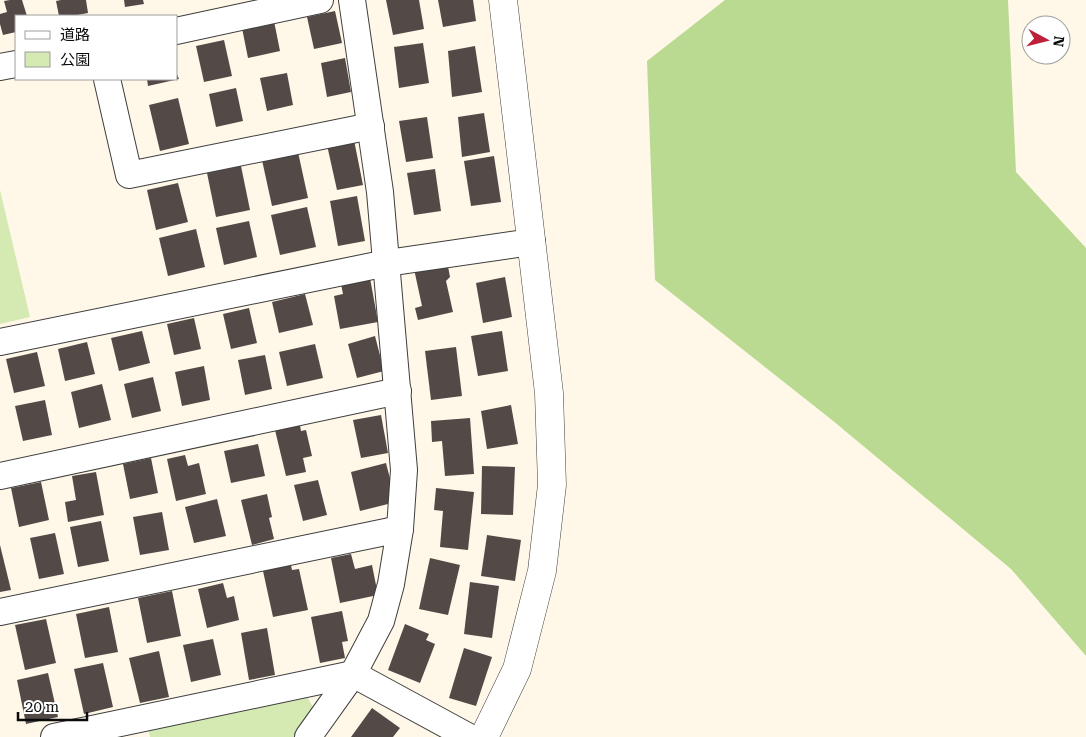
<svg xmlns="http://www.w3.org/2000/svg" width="1086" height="737" font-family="'Roboto Serif','Noto Sans JP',serif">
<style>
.green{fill:#d5e9b2}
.forest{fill:#bada91}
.building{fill:#534a47}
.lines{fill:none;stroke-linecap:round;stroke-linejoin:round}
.minor-casing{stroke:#3e3e3e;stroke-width:28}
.tertiary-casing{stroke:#3e3e3e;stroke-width:29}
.minor{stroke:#fff;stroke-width:26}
.tertiary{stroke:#fff;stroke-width:28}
</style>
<rect width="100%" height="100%" fill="#fff8e8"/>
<g class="green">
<path d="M0,190L30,317L0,324Z"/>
<path d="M306,695L315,710L296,737H150L148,729Z"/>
</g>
<path class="forest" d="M725,0H1008L1016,172L1086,248V656L1011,569L832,420L655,280L647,61Z"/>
<g class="building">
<path d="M10,0H22L27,16H16V32L3,35L0,24V14L7,12L4,1Z"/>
<path d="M61,0H86L88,13L72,16H59L56,1Z"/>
<path d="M124,0H143L144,4L125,7Z"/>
<path d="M386,0H419L424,29L393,35Z"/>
<path d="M438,0H473L476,21L443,27Z"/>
<path d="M335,11L342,43L314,49L307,17Z"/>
<path d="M274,21L280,51L248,58L242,28Z"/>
<path d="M224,40L232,76L204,82L196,46Z"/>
<path d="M423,43L429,83L399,88L394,47Z"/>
<path d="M475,46L482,92L452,97L448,51Z"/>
<path d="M345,58L351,92L327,97L321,63Z"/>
<path d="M176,72L179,79L148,86L147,79H176Z"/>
<path d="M287,73L293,105L267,111L260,78Z"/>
<path d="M236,88L243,121L216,127L209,94Z"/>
<path d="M178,98L189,144L160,151L149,105Z"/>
<path d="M484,113L490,152L462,157L458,117Z"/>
<path d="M427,117L433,158L406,162L399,121Z"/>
<path d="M354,140L363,185L337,190L327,145Z"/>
<path d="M298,152L308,198L272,206L262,160Z"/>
<path d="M494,156L501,202L471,206L464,161Z"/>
<path d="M241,166L250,210L216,217L207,173Z"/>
<path d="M435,169L441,211L414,215L407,173Z"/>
<path d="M178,183L188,222L156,230L147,190Z"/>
<path d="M357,196L365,241L338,246L330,201Z"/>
<path d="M307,207L316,247L280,255L271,215Z"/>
<path d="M249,221L257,257L224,265L216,228Z"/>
<path d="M196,229L205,267L168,276L159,238Z"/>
<path d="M447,261L450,277L446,281L453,312L418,320L415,308L422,306L414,269Z"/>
<path d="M505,277L512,317L483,323L476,283Z"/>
<path d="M370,278L378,322L340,329L334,296L343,294L341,284Z"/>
<path d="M305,294L313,325L279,333L272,302Z"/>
<path d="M249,308L257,343L231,349L223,314Z"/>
<path d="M194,318L201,349L174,355L167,324Z"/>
<path d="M142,331L150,363L119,371L111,338Z"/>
<path d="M502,331L508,371L478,376L471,336Z"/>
<path d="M375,336L384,371L357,378L348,344Z"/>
<path d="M87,342L95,374L65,381L58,349Z"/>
<path d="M315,344L323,378L287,386L279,352Z"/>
<path d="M456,347L462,396L431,400L425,351Z"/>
<path d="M37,352L45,386L14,393L6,359Z"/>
<path d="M265,355L272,389L245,395L238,360Z"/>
<path d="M204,366L210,400L182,406L175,372Z"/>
<path d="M153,377L161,411L132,418L124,384Z"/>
<path d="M102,384L111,420L79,428L71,392Z"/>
<path d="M45,400L52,435L23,441L15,406Z"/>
<path d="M511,405L518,444L487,449L481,411Z"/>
<path d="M381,415L388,453L361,458L353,420Z"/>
<path d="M470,418L474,474L445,476L442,441L432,442L431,421Z"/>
<path d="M300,425L301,431L306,430L312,456L303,458L306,472L286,476L275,430Z"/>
<path d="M258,444L265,476L231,483L224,451Z"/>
<path d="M185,455L188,466L199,463L206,494L176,501L167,459Z"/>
<path d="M151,458L158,493L130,499L123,464Z"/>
<path d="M386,463L396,502L360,511L351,472Z"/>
<path d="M482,466L515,467L513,515L481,514Z"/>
<path d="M96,472L104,515L68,522L65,502L76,500L72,476Z"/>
<path d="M318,480L327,515L303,521L294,485Z"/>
<path d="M41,482L49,520L19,527L11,488Z"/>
<path d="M436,488L474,492L468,550L440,547L443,511L434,510Z"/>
<path d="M267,494L272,517L269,518L274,539L252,545L241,500Z"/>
<path d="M217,499L226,536L194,543L185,507Z"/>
<path d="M162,512L169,550L140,555L133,517Z"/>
<path d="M101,521L109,561L78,567L70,527Z"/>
<path d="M55,533L64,574L39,579L30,538Z"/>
<path d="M487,535L521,540L515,581L481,576Z"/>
<path d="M0,545L11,590L0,592Z"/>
<path d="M351,554L355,569L372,565L378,595L340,603L331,558Z"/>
<path d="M430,558L460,565L448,615L419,609Z"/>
<path d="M291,565L292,570L299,569L308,610L273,617L263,571Z"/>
<path d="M470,582L499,586L492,638L464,634Z"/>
<path d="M223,583L227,598L234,596L239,620L207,628L198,589Z"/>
<path d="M172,591L181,636L147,643L138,598Z"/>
<path d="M109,607L118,652L85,658L76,614Z"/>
<path d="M342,611L348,641L342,642L345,658L320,663L311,617Z"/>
<path d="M46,619L56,663L25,670L15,625Z"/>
<path d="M405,624L429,634L426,640L435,644L420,683L388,670Z"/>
<path d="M267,628L275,675L249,680L241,633Z"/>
<path d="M213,639L221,675L191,682L183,645Z"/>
<path d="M464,648L492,657L476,706L449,698Z"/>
<path d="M159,651L169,697L140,703L129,658Z"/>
<path d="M103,663L113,707L84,714L74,669Z"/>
<path d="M48,673L58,717L26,724L17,680Z"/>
<path d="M372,708L400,728L393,737H351Z"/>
</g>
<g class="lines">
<defs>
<g id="minor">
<path d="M176,31L320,0"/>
<path d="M0,67L16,64"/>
<path d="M107,79L129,175L371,126"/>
<path d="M0,342L387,263L532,242"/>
<path d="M0,476L398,391"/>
<path d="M0,612L400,529"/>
<path d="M54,737L353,674L469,737"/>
<path d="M308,737L353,674L381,621L391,584L400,529L404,470L380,192L352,0"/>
</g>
<path id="tertiary" d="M484,737L517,669L542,571L552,485L549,393L503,0"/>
</defs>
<use href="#minor" class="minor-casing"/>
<use href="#tertiary" class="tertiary-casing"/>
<use href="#minor" class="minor"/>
<use href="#tertiary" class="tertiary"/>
</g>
<rect x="15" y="15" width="162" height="65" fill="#ffffff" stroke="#9d9d9d"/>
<rect x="25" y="31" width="25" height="8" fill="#ffffff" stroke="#9d9d9d"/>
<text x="60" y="40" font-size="15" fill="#0b0b0b">道路</text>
<rect x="25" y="52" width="25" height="15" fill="#d5e9b2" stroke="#9d9d9d"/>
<text x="60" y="65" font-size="15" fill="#0b0b0b">公園</text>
<g transform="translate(1046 40) rotate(97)"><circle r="24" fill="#ffffff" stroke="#9d9d9d"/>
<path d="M0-4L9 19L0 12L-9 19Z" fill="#bd2039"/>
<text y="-8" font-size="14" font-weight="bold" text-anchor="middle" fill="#0b0b0b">N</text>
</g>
<path d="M18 712v8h69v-8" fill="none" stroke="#0b0b0b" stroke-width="2.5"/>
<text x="25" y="712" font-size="15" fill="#0b0b0b" stroke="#ffffff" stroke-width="4" paint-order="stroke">20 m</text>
</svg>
